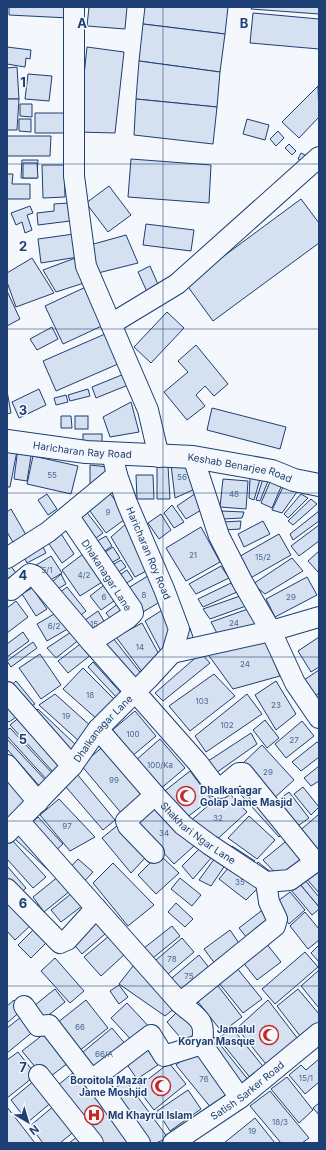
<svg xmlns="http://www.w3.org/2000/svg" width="326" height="1150" font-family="Inter,sans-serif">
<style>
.building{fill:#d5e0f0;stroke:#1d3f73}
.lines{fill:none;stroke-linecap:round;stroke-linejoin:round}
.minor-casing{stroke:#1d3f73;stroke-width:22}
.major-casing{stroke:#1d3f73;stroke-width:24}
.minor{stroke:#f4f7fb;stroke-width:20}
.major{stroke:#f4f7fb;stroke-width:22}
.grid{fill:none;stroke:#1d3f73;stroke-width:1;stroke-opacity:0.55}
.labels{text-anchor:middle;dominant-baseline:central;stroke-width:3;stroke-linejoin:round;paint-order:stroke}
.number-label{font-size:8px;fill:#4b6792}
.street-label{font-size:10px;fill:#1d3f73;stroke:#f4f7fb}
.poi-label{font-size:10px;font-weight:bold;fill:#1d3f73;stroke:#f4f7fb;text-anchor:start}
.grid-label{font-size:13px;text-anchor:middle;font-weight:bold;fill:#1d3f73;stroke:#f4f7fb;stroke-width:3;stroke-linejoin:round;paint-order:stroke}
</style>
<rect width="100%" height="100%" fill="#f4f7fb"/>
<g class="building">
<path d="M9,7H70L69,18L9,15Z"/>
<path d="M89,7H127L125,29L87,26Z"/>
<path d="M145,7H228L225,34L143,24Z"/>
<path d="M252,7H319V14L251,9Z"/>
<path d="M253,13L319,19V49L250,43Z"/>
<path d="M143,24L225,34L220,72L139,61Z"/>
<path d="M7,47L31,50L30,59L26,58L25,67L7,64Z"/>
<path d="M87,47L124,52L115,133L78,132Z"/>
<path d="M139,61L220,72L217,107L136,99Z"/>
<path d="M17,67L19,99H7V68Z"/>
<path d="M28,74L52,76L49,101L25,99Z"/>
<path d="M318,86L319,117L299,138L282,122Z"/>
<path d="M7,99H19L17,130H7Z"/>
<path d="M136,99L217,107L213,144L134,135Z"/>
<path d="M20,104H32V117L20,116Z"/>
<path d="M35,113H65L64,133H35Z"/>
<path d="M19,119H31V132L19,131Z"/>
<path d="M247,119L269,125L265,140L243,134Z"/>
<path d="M278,131L284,138L276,146L270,139Z"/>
<path d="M7,136H51L50,156H7Z"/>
<path d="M289,144L296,151L292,155L285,148Z"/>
<path d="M301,153L307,156L304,162L298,159Z"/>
<path d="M131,159L211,165L209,203L128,197Z"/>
<path d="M22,160H38L37,178H21Z"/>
<path d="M23,163H37L38,178H23Z"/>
<path d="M42,165H64L65,197L43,198Z"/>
<path d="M7,174H13L12,184H30V199H7Z"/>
<path d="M109,186L131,215L108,232L86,203Z"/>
<path d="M301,199L319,223V243L213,321L186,284Z"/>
<path d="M68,203L70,221L38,225L37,213L54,211V204Z"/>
<path d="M30,206L33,213L27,215L32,230L25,233L22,222L16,225L11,213Z"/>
<path d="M146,224L194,230L191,251L143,245Z"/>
<path d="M74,234L78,257L41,263L38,239Z"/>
<path d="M126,235L138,263L98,273L90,245Z"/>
<path d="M78,257L87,282L56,292L43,270Z"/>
<path d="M32,258L54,293L16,307L7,282V273Z"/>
<path d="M150,266L160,289L148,294L138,272Z"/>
<path d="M88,286L106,324L63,344L45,306Z"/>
<path d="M7,291L20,319L7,326Z"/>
<path d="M167,312L184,328L151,363L134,347Z"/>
<path d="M52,327L58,339L37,350L30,339Z"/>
<path d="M105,334L118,364L56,391L43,361Z"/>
<path d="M196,345L228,384L214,396L205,386L196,395L205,406L187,420L164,392L188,372L178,361Z"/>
<path d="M124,374L128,385L96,398L92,387Z"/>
<path d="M39,389L46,405L19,418L12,402Z"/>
<path d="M88,389L90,396L70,401L68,395Z"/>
<path d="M7,391L11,413L7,414Z"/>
<path d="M66,395L68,402L56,405L54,398Z"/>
<path d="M131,402L139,432L110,437L103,417Z"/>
<path d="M212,408L286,427L280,449L207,430Z"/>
<path d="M61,416H71L72,428H61Z"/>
<rect x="75" y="416" width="13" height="13"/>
<rect x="83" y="434" width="19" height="14"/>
<path d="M18,448L32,450L27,481L14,479Z"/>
<path d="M7,449L17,451L10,487H7Z"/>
<path d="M33,456L78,466L71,494L27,484Z"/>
<path d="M190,464L195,489L175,498L171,465Z"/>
<path d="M90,465L108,467L111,477L90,491Z"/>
<path d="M157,466H168L170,499H157Z"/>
<path d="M136,475H153L154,499H137Z"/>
<path d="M250,478L260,479L254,500L249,498Z"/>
<path d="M223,479L248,481L246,509L220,507Z"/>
<path d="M263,479L268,481L260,501L256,500Z"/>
<path d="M270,482L281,487L272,508L261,503Z"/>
<path d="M283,487L297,492L282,513L272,510Z"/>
<path d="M108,491L128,517L106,533L87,507Z"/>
<path d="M199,491L208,506L186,519L177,506Z"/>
<path d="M47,494L57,509L48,515L38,500Z"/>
<path d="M301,494L308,498L288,518L284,514Z"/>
<path d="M311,499L317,504L293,525L288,521Z"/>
<path d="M172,505L184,522L174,528L164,513Z"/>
<path d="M11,509L29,540L15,546L7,532V512Z"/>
<path d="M85,510L103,533L92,541L74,518Z"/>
<path d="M222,511L244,512L242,518L223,519Z"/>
<path d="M319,511V521L293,540L290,534Z"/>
<path d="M161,514L171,530L159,539L148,523Z"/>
<path d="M241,521L240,529L224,530L223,522Z"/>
<path d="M263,521L270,534L244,547L238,534Z"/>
<path d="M127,523L150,569L135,577L111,537Z"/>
<path d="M319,525V541L299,556L291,546Z"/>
<path d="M201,527L220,562L186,581L166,548Z"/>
<path d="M60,532L74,554L62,563L47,541Z"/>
<path d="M279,534L291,555L247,580L235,559Z"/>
<path d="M106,536L112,546L99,555L92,544Z"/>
<path d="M41,543L46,553L27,563L22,553Z"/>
<path d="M113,547L120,558L106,566L99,556Z"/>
<path d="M87,551L107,579L80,596L62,570Z"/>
<path d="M319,551V571L318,572L308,561Z"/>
<path d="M51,556L62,573L44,584L33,567Z"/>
<path d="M292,558L303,571L265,594L253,584Z"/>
<path d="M121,560L126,567L114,575L107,568Z"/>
<path d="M7,561L16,573L7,579Z"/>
<path d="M221,566L229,578L196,594L189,584Z"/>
<path d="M127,570L133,579L122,586L115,578Z"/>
<path d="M61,574L66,584L56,590L50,584Z"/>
<path d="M151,574L163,600L138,615L125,590Z"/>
<path d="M307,577L317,595L275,617L266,599Z"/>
<path d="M108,582L118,598L101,610L90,596Z"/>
<path d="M231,583L237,592L203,607L198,599Z"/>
<path d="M67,587L86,611L76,619L58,594Z"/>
<path d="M32,588L47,609L36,616L22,594Z"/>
<path d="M240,596L246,606L210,619L203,609Z"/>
<path d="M16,601L28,617L7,633V608Z"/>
<path d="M120,602L128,612L113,622L106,613Z"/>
<path d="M167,607L174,631L164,657L145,621Z"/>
<path d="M248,609L258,625L219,637L211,622Z"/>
<path d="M61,610L71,627L47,641L37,624Z"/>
<path d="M98,611L107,626L90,637L81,623Z"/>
<path d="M142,623L161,658L143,673L116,637Z"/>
<path d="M190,628L195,643L181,647L182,631Z"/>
<path d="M74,630L80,639L56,658L47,648Z"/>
<path d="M23,632L29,641L7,657V644Z"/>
<path d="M109,633L143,676L132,685L97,642Z"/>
<path d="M319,637V667L311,672L298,651Z"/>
<path d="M264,638L280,676L233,689L207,653Z"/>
<path d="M33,642L37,648L11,667L7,661Z"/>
<path d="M83,642L92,654L68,673L58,661Z"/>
<path d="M201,653L210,663L163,701L155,693Z"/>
<path d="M40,654L61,685L41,699L19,668Z"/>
<path d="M93,662L122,694L118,699L88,667Z"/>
<path d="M83,668L116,701L98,720L63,689Z"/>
<path d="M319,670V693L315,696L304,680Z"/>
<path d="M214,674L235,696L190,731L169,706Z"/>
<path d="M16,681L35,704L26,710L8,688Z"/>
<path d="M276,681L296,714L276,730L255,695Z"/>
<path d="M55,694L93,728L80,742L39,705Z"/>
<path d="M247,694L262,714L206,752L195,736Z"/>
<path d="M7,700L19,715L9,722L7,720Z"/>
<path d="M38,709L76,745L67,755L31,716Z"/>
<path d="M135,711L156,736L131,757L110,732Z"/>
<path d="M21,716L66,764L55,774L10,725Z"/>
<path d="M265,720L279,738L267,748L253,730Z"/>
<path d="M302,721L314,736L286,758L275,744Z"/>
<path d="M10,728L54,775L48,781L7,736V730Z"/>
<path d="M251,733L257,744L206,780L199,767Z"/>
<path d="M7,739L47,782L42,789L7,749Z"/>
<path d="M160,739L185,768L159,790L135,761Z"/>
<path d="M317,742L319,744V757L301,771L292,762Z"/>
<path d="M105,745L146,794L122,814L81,765Z"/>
<path d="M262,745L294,780L273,799L242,764Z"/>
<path d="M319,766V781L311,786L304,778Z"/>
<path d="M234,770L286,830L279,837L226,778Z"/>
<path d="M190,771L211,799L182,821L161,794Z"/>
<path d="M7,773L32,801L7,820Z"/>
<path d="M77,774L115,820L103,830L66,787Z"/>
<path d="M303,787L319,807L311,815L294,794Z"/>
<path d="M226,790L247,812L213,843L188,823Z"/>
<path d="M289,792L309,818L295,828L275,803Z"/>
<path d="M59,799L95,837L70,851L40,815Z"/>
<path d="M154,802L194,846L174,864L133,820Z"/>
<path d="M319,814V853L296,834Z"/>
<path d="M249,816L275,840L257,859L228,838Z"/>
<path d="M38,817L63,844L55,851L29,825Z"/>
<path d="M118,825L147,856L131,873L102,838Z"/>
<path d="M22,830L56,862L48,870L14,838Z"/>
<path d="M10,838L46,877L33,888L7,859V841Z"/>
<path d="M290,838L308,861L280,878L263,860Z"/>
<path d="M232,846L255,861L249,866L227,852Z"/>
<path d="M200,848L212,857L193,879L182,866Z"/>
<path d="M159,854L179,873L156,894L138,875Z"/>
<path d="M215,858L226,864L211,886L199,880Z"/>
<path d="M78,859L93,872L80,886L66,872Z"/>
<path d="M233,862L261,885L246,900L219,879Z"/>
<path d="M258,862L272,873L254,869Z"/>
<path d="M113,863L154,905L128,926L93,883Z"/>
<path d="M7,866L26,888L18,895L7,883Z"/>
<path d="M319,871V893L305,877Z"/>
<path d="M59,876L70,891L44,912L33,897Z"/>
<path d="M180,878L201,895L192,906L171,889Z"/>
<path d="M304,879L319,897V907L299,883Z"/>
<path d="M299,883L319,907V909L312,915L291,890Z"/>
<path d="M290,892L305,910L289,924L274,904Z"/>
<path d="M72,893L82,906L61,922L51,910Z"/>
<path d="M7,903L32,924L15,940L7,931Z"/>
<path d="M176,903L193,919L185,927L168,912Z"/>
<path d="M265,908L273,918L247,938L239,928Z"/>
<path d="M305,912L319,929V940L308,949L290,926Z"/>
<path d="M94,920L105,934L82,954L70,940Z"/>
<path d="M38,925L50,939L31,958L18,945Z"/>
<path d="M172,926L180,936L148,962L139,952Z"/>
<path d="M230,930L241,946L216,965L204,949Z"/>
<path d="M109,936L125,954L101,976L84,957Z"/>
<path d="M182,938L194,952L162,979L150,965Z"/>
<path d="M266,943L281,962L257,980L242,961Z"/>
<path d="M319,945V962L311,953Z"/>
<path d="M305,952L318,967L275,1004L262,989Z"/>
<path d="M199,955L211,970L179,997L166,983Z"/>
<path d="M55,958L84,991L70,1003L41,971Z"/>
<path d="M133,966L175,1008L165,1016L119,984Z"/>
<path d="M236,967L262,999L243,1013L218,982Z"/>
<path d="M319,970V1008L301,986Z"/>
<path d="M215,982L242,1017L222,1032L195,998Z"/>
<path d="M119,985L128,997L119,1004L110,991Z"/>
<path d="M55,989L65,1002L40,1022L30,1009Z"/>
<path d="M298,989L319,1014V1028L304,1041L277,1006Z"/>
<path d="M14,1000L22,1010L7,1023V1006Z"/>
<path d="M86,1000L108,1028L74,1055L52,1027Z"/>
<path d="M268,1000L301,1043L269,1068L237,1028Z"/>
<path d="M127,1003L153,1031L137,1046L111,1018Z"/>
<path d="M180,1009L200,1030L185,1043L167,1022Z"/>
<path d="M21,1017L35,1030L7,1053V1028Z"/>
<path d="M112,1028L131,1051L95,1080L77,1057Z"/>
<path d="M233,1029L266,1070L252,1080L218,1038Z"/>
<path d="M49,1030L73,1059L46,1080L22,1051Z"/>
<path d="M214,1037L250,1082L240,1089L205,1045Z"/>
<path d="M147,1049L158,1065L137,1079L126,1063Z"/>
<path d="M196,1049L232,1093L212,1109L176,1065Z"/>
<path d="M18,1052L36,1075L7,1098V1060Z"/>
<path d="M319,1059V1082L305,1094L289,1075L301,1065L306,1070Z"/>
<path d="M169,1063L186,1084L154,1110L137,1088Z"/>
<path d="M79,1068L134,1143H95L52,1090Z"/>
<path d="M287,1077L313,1110L299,1123L271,1089Z"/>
<path d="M35,1080L53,1101L28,1122L11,1100Z"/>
<path d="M126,1081L168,1138L156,1143H143L108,1092Z"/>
<path d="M188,1090L201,1109L170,1131L157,1111Z"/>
<path d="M270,1091L309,1138L302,1143H281L250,1106Z"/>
<path d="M319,1103V1115L313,1108Z"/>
<path d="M55,1105L76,1130L60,1143H43L30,1126Z"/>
<path d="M7,1107L35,1143H7Z"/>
<path d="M255,1118L275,1143H224Z"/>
<path d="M83,1132L91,1143H69Z"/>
</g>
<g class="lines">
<defs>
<g id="minor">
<path d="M74,7V176L86,266L148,410L159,457"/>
<path d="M111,324L177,284L319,157"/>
<path d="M193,457L219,536L243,583L271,631L295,683L319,718"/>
<path d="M7,558L48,532L117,475"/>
<path d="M11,590L30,574L35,576L91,642L128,618L133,613L132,609L69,517"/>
<path d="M91,642L198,763L216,787L221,788L239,773H243L315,862"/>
<path d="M172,653L271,631L319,617"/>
<path d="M7,692L72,766"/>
<path id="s1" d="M98,729L155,795L183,825L210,845L266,882L290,880L319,859"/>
<path d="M7,765L38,802"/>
<path d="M19,821L180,1003C198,1019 206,1018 202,1044"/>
<path id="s2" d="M7,833L72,766L98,729L149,678L172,653L179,629L164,589L127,503L117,475L112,453"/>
<path d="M154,853L128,826L126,821L155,795"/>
<path d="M7,889L60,943L67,940L96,908"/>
<path d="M180,1003L275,926L277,919L269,902L266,882"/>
<path d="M24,1006L38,1026L49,1025L86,1073L93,1079L106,1095L140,1143"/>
<path d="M39,1075L93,1143"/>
<path d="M93,1079L151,1035L164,1056L202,1044L240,1098"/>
<path id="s3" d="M173,1143L240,1098L319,1033"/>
</g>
<g id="major">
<path id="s4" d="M7,441L86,452L193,457L272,471L294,480L319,485"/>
</g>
</defs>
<use href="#minor" class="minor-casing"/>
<use href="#major" class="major-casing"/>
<use href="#minor" class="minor"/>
<use href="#major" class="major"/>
</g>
<path class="grid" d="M163,7V1143M7,164H319M7,329H319M7,493H319M7,657H319M7,821H319M7,986H319"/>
<defs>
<symbol id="mosque-ring" viewBox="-11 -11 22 22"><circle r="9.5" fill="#f4f7fb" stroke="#c62828" stroke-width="1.5"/><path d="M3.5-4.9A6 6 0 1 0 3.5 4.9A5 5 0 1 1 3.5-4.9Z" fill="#c62828"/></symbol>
<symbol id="hospital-ring" viewBox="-11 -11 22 22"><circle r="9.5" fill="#f4f7fb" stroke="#c62828" stroke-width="1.5"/><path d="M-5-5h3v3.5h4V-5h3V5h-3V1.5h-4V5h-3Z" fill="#c62828"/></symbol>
</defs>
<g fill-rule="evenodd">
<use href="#mosque-ring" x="175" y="785" width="22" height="22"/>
<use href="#mosque-ring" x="258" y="1024" width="22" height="22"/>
<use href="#mosque-ring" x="150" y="1075" width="22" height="22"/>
<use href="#hospital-ring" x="83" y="1104" width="22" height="22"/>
</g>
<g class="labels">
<g class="number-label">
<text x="52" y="475">55</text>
<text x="182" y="477">56</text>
<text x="234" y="494">48</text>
<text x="108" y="512">9</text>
<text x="193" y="555">21</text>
<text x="263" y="557">15/2</text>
<text x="47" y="570">5/1</text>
<text x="84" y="575">4/2</text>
<text x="144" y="595">8</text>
<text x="104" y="597">6</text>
<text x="291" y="597">29</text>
<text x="234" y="623">24</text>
<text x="94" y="624">15</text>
<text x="54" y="626">6/2</text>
<text x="140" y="647">14</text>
<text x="245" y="664">24</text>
<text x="90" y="695">18</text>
<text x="202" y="701">103</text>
<text x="276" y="705">23</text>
<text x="66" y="716">19</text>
<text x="227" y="725">102</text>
<text x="133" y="734">100</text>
<text x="294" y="740">27</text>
<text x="160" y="765">100/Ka</text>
<text x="268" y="772">29</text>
<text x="114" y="780">99</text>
<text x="218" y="818">32</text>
<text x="67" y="826">97</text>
<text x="164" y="833">34</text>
<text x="240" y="882">35</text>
<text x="172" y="959">78</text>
<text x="189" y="976">75</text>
<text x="80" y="1027">66</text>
<text x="104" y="1054">66/A</text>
<text x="306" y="1078">15/1</text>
<text x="204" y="1079">76</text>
<text x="280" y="1122">18/3</text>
<text x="252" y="1131">19</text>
</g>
<g class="street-label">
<text stroke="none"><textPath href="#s4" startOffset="76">Haricharan Ray Road</textPath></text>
<text stroke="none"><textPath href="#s4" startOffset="235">Keshab Benarjee Road</textPath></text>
<text transform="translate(149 553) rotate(67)">Haricharan Roy Road</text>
<text transform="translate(107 575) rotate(57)">Dhakanagar Lane</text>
<text stroke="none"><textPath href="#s2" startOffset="142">Dhalkanagar Lane</textPath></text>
<text stroke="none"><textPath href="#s1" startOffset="145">Shakhari Ngar Lane</textPath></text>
<text stroke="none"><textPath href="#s3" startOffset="91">Satish Sarker Road</textPath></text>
</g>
<g class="poi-label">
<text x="200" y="790">Dhalkanagar<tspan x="200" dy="12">Golap Jame Masjid</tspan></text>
<text x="255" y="1029" text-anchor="end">Jamalul<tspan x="255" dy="12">Koryan Masque</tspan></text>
<text x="147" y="1080" text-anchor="end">Boroitola Mazar<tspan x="147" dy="12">Jame Moshjid</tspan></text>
<text x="108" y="1115">Md Khayrul Islam</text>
</g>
</g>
<g class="grid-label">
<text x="82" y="28">A</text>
<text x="244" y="28">B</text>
<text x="23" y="87">1</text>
<text x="23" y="251">2</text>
<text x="23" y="415">3</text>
<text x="23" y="580">4</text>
<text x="23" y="744">5</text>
<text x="23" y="908">6</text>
<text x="23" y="1072">7</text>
</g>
<rect width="326" height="1150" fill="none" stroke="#1d3f73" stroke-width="16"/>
<g transform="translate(28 1122) rotate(142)" stroke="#f4f7fb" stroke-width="3" paint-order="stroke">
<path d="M0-3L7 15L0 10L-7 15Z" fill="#1d3f73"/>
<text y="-6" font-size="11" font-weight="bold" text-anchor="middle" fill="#1d3f73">N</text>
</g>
</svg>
